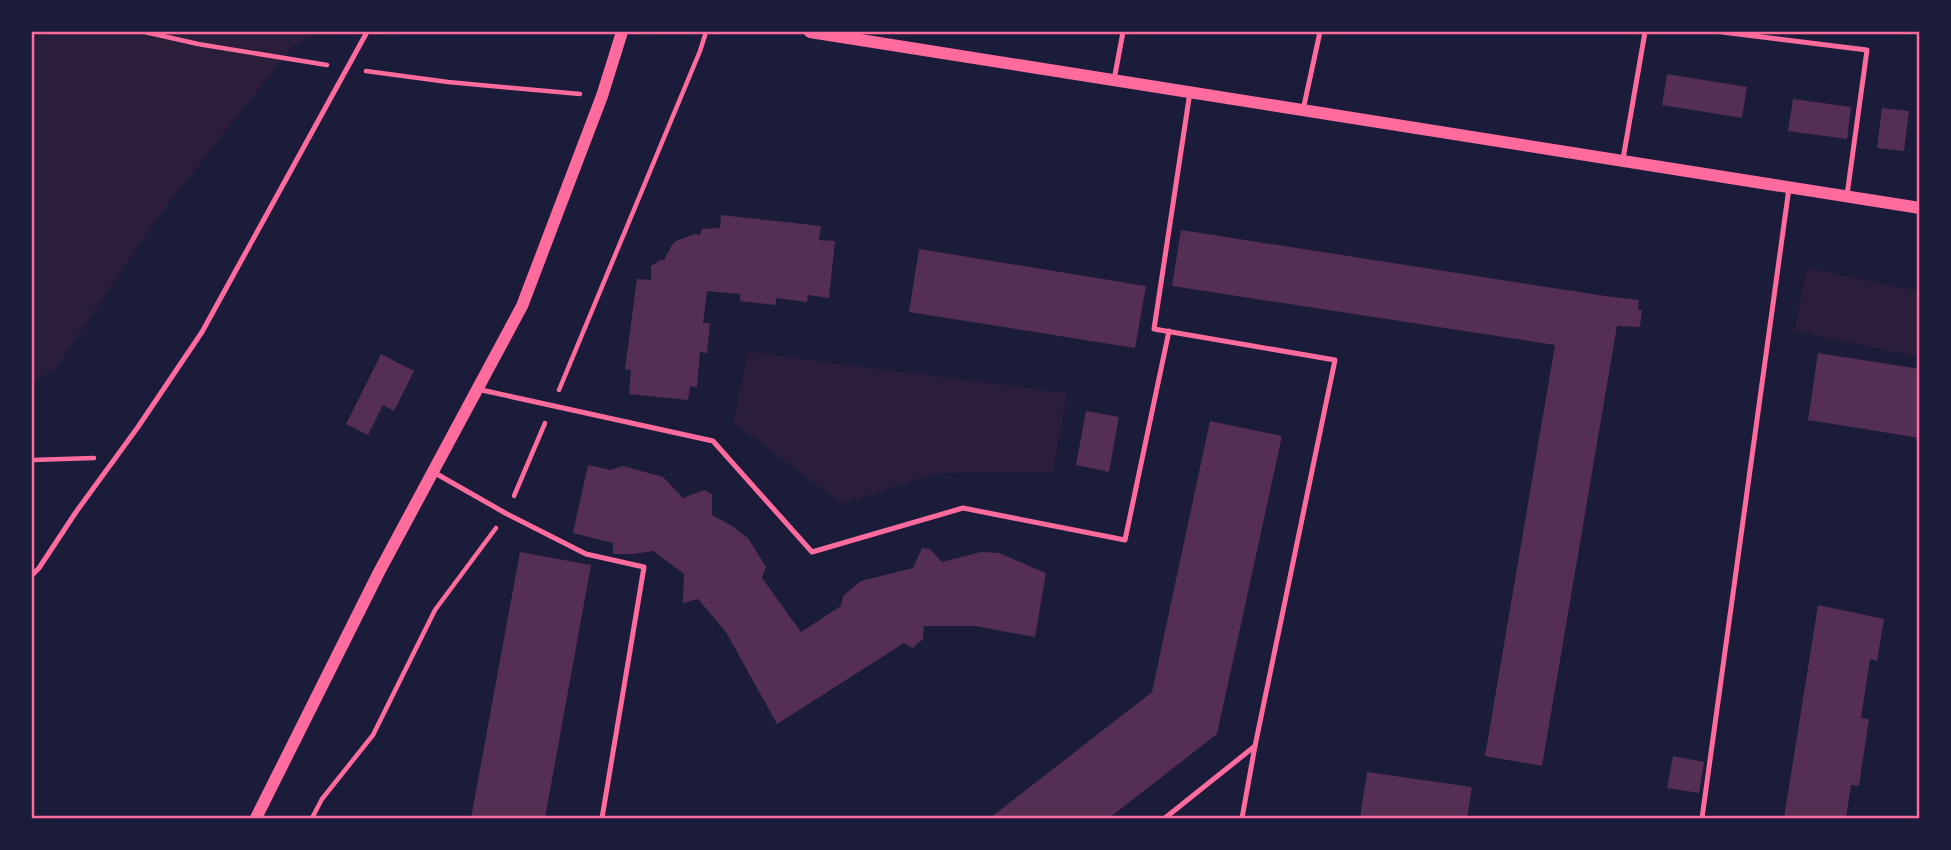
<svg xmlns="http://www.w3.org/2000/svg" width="1951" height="850" font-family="'PT Sans Narrow',sans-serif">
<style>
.green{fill:#2a1e3b}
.building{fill:#542f53}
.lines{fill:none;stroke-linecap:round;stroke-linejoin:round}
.path{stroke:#ff6b9d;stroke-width:4.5}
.service{stroke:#ff6b9d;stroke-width:5}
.tertiary{stroke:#ff6b9d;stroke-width:12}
.neatline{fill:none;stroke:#ff6b9d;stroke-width:2.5}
</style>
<rect width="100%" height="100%" fill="#1b1b3a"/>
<g class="green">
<path d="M32,32H316L293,46L158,217L57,366L32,384Z"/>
<path d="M1807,268L1919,291V357L1794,331Z"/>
<path d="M748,352L1067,393L1053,472L936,473L842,504L733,422Z"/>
</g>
<g class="building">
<path d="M1667,74L1747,87L1742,118L1662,105Z"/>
<path d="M1793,99L1851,107L1847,139L1788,131Z"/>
<path d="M1882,108L1909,111L1904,151L1877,148Z"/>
<path d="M721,215L821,226L819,240L835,241L829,298L808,295L807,302L776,298V305L740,301V294L707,291L703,323H710L707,353L700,352L697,387L690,386L688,400L629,394L631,370L625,369L637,279L651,280V266L661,260H664L672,245L676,241L695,234L700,235L702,229L720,228Z"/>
<path d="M1181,230L1605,296L1639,300L1638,310H1642L1640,327L1617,326L1542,766L1485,756L1555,345L1172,286Z"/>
<path d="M919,249L1146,286L1135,348L909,312Z"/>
<path d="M1818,353L1920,369V438L1808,420Z"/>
<path d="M381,354L414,371L394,411L383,405L368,435L346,424Z"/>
<path d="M1086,411L1119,417L1109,472L1076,465Z"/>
<path d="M1210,421L1282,436L1217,734L1109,818H990L1152,692Z"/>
<path d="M588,465L610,470L623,466L663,477L683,498L704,490L712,494V515L732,526L748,538L766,567L762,578L801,632L841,606L843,596L861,581L913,568L922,548L930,549L942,562L981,552L999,553L1046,573L1035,637L975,626H924L923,639L913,648L904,643L777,724L726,632L698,599L683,603L684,574L653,551L633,554H613V543L573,533Z"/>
<path d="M520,552L591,565L545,818H471Z"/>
<path d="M1818,605L1884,619L1877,661L1870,659L1861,718L1869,719L1859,786L1851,785L1846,818H1784Z"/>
<path d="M1673,756L1704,762L1699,793L1667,788Z"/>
<path d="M1367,772L1472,787L1467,818H1360Z"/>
</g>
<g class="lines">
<g class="path">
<path d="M145,32L198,44L327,65"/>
<path d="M366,71L448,82L580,94"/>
<path d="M559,390L700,51L706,32"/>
<path d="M32,460L94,458"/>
<path d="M514,496L545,423"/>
<path d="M312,818L322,799L373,735L435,610L496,528"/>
</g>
<g class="service">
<path d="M1722,32L1867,50L1847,195"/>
<path d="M1114,80L1123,32"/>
<path d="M1190,92L1154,329L1335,360L1255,746L1242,818"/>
<path d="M1303,110L1320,32"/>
<path d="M1623,159L1645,32"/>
<path d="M477,389L713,441L812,552L963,508L1125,540L1169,331"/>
<path d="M435,473L507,514L586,554L644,567L602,818"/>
<path d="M32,575L39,568L76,512L138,427L202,332L367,32"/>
<path d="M1165,818L1255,746"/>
<path d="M1702,818L1789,188"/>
</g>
<g class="tertiary">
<path d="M810,32L1920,208"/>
<path d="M256,818L379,572L522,306L602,96L622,32"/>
</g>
</g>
<rect width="1951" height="850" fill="none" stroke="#1b1b3a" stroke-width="66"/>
<rect x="33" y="33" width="1885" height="784" class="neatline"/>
</svg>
